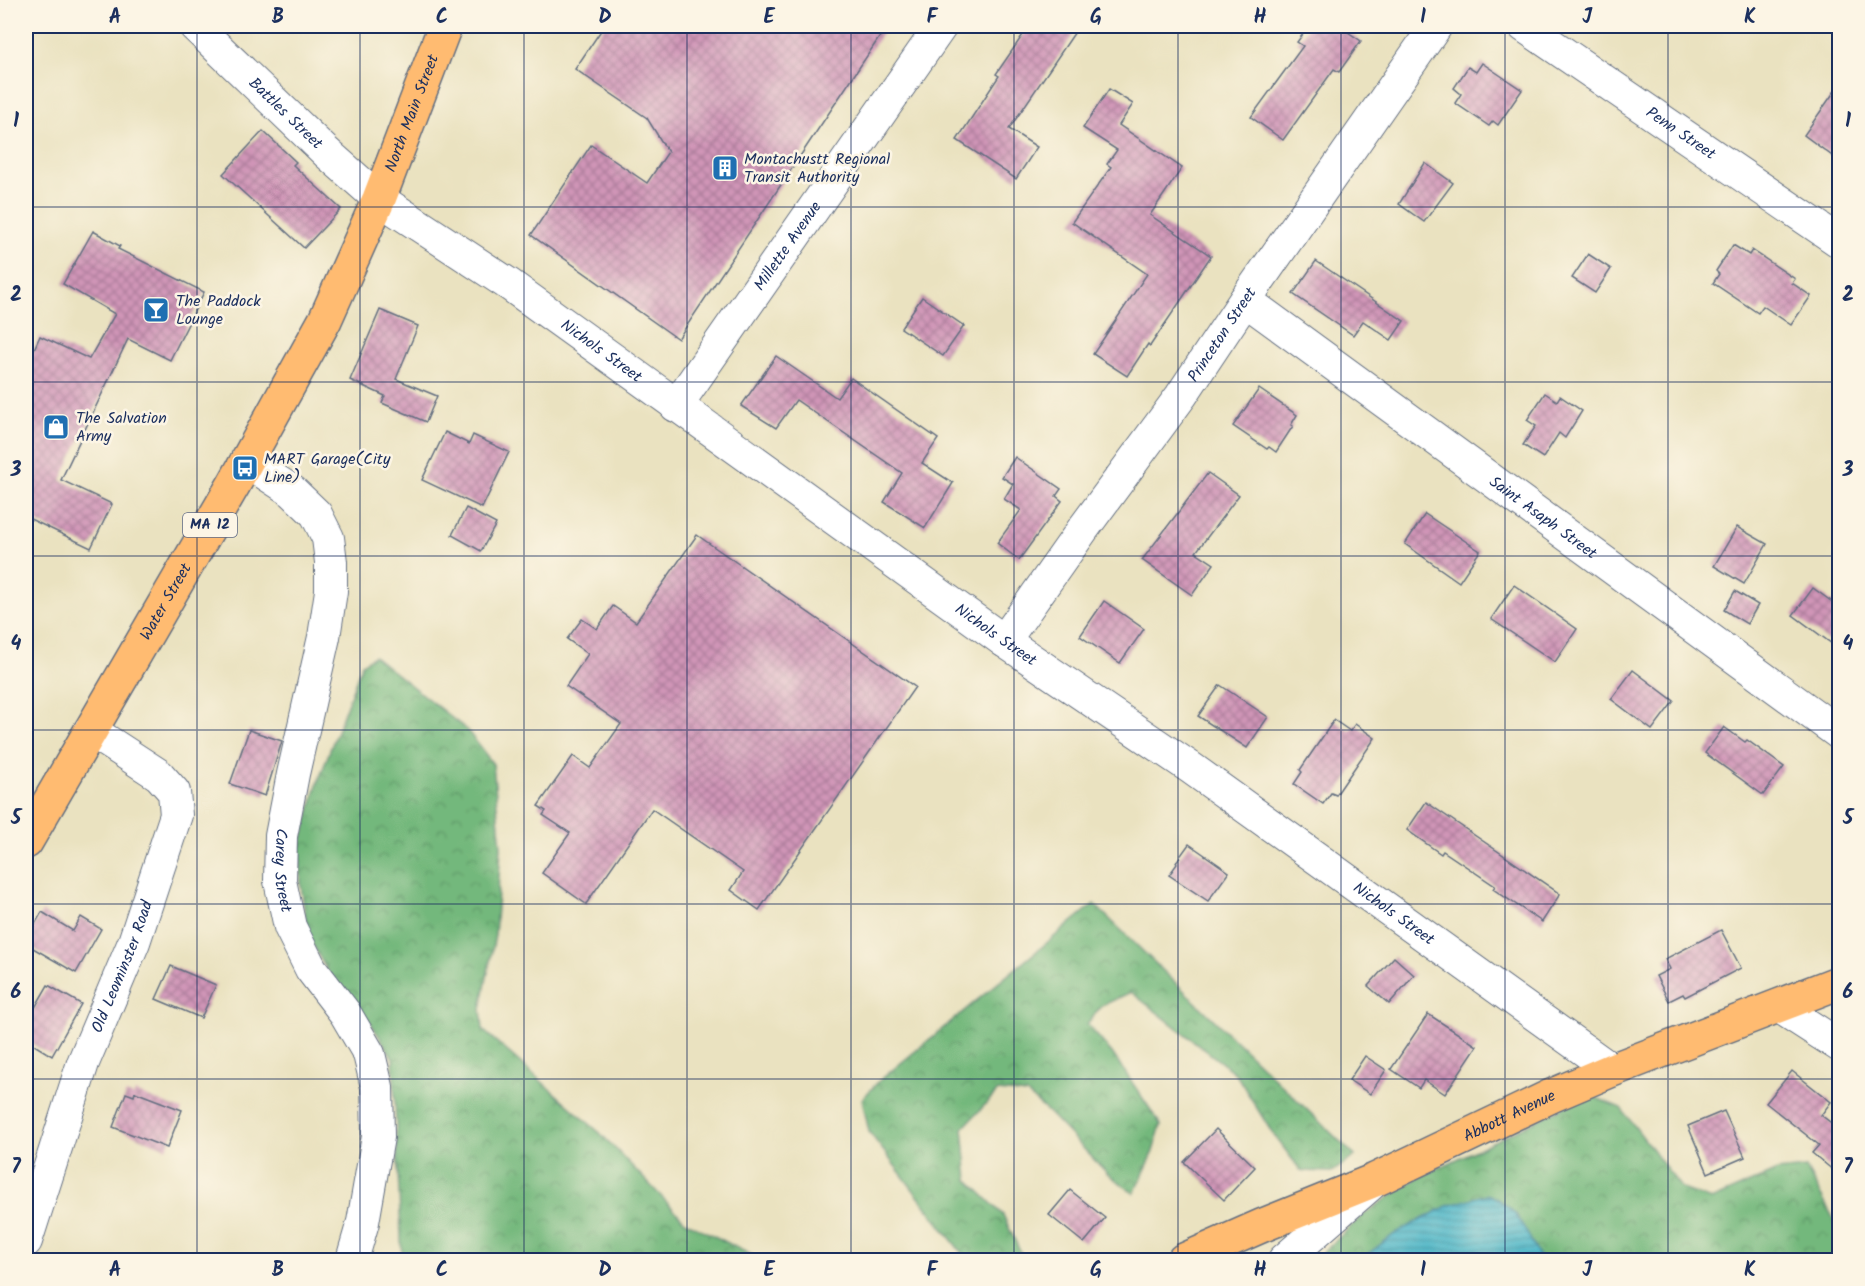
<svg xmlns="http://www.w3.org/2000/svg" width="1865" height="1286" font-family="Kalam,sans-serif">
<style>
.forest{fill:url(#forest-crowns);stroke:#47746c;stroke-width:1.5}
.water{fill:url(#water-rules);stroke:#337292;stroke-width:1.5}
.building{fill:url(#building-cross-hatch)}
.lines{fill:none;stroke-linecap:round;stroke-linejoin:round}
.minor-casing{stroke:#636e80;stroke-width:34}
.major-casing{stroke:#636e80;stroke-width:36}
.highway-casing{stroke:#636e80;stroke-width:36}
.minor{stroke:#fff;stroke-width:32}
.major{stroke:#ffbb71;stroke-width:33}
.highway{stroke:#ffbb71;stroke-width:33}
.grid{fill:none;stroke:#1b2f5e;stroke-width:1.5;stroke-opacity:0.55}
.labels{text-anchor:middle;dominant-baseline:central;stroke-width:5;stroke-linejoin:round;paint-order:stroke}
.shield{fill:#fcf5e5;stroke:#5e6a86;stroke-width:1.5}
.shield-label{font-size:15px;font-weight:bold;fill:#1b2f5e}
.street-label{font-size:16px;fill:#1b2f5e;stroke:#fcf5e5}
.poi-label{font-size:16px;fill:#1b2f5e;stroke:#fcf5e5;text-anchor:start}
.neatline{fill:none;stroke:#1b2f5e;stroke-width:2}
.grid-label{font-size:20px;text-anchor:middle;font-weight:bold;fill:#1b2f5e}
</style>
<defs>
<pattern id="forest-crowns" width="20" height="18" patternUnits="userSpaceOnUse" patternTransform="scale(1.5)"><rect width="20" height="18" fill="#73b87b"/><path d="M2 6a3 3 0 1 1 6 0M12 15a3 3 0 1 1 6 0" fill="none" stroke="#5e9668"/></pattern>
<pattern id="water-rules" width="6" height="5" patternUnits="userSpaceOnUse" patternTransform="scale(1.5)"><rect width="6" height="5" fill="#4bb6c7"/><path d="M0 2.5h6" fill="none" stroke="#3e94a5"/></pattern>
<pattern id="building-cross-hatch" width="8" height="8" patternUnits="userSpaceOnUse" patternTransform="scale(1.5)"><rect width="8" height="8" fill="#d095b7"/><path d="M0 0l8 8M0 8l8-8" fill="none" stroke="#a87a98"/></pattern>
</defs>
<rect width="100%" height="100%" fill="#fcf5e5"/>
<filter id="ink" filterUnits="userSpaceOnUse"><feTurbulence type="fractalNoise" baseFrequency=".0167" numOctaves="2"/><feDisplacementMap in="SourceGraphic" scale="12" xChannelSelector="R" yChannelSelector="G"/><feConvolveMatrix kernelMatrix="1 2 1 2 8 2 1 2 1" color-interpolation-filters="sRGB"/></filter>
<filter id="wash" filterUnits="userSpaceOnUse"><feTurbulence type="fractalNoise" baseFrequency=".008" numOctaves="4" result="noise"/><feDisplacementMap in="SourceGraphic" scale="24" xChannelSelector="R" yChannelSelector="G"/><feGaussianBlur stdDeviation="1.35" result="paint"/><feColorMatrix in="noise" values="0 0 0 0 0 0 0 0 0 0 0 0 0 0 0 0 0 1.4 0 .05"/><feComposite in="paint" operator="in"/></filter>
<g filter="url(#wash)">
<rect width="100%" height="100%" fill="#eae2c0"/>
<g class="forest">
<path d="M374,656L467,730L493,764L501,847L495,935L481,1009L483,1030L600,1133L685,1221L761,1260H650L648,1258L630,1260H402L393,1058L372,1025L330,976L308,936L301,885L300,847L317,785L362,664Z"/>
<path d="M1094,904L1355,1156L1332,1172L1301,1171L1271,1131L1236,1074L1131,992L1101,1006L1087,1024L1112,1053L1161,1125L1151,1158L1134,1193L1108,1174L1049,1113L1027,1094L998,1091L963,1128L968,1180L1003,1215L1024,1260H967L869,1132L862,1099L879,1081Z"/>
<path d="M1589,1095L1621,1108L1682,1189L1711,1200L1777,1171L1806,1168L1839,1229V1260H1541L1516,1214L1396,1233L1360,1260H1315L1363,1215L1416,1179Z"/>
</g>
<path class="water" d="M1487,1194C1518,1206 1526,1232 1541,1260H1360L1396,1233L1447,1206Z"/>
<g id="blocks">
<g class="building">
<path d="M604,26H887L678,339L531,235L591,145L647,183L668,152L647,118L575,69Z"/>
<path d="M1029,26H1079L1009,129L1037,147L1016,179L957,140L999,76L996,74Z"/>
<path d="M1309,26H1339L1361,41L1339,72L1334,69L1283,140L1251,117L1303,46L1297,42Z"/>
<path d="M1482,63L1522,90L1498,125L1493,121L1489,126L1455,103L1461,94L1454,88L1468,67L1476,72Z"/>
<path d="M1839,85V161L1804,135Z"/>
<path d="M1109,89L1133,104L1119,125L1182,168L1150,215L1211,256L1150,346L1148,344L1127,376L1093,354L1147,274L1072,222L1111,167L1107,164L1117,150L1083,128Z"/>
<path d="M263,131L296,162L293,165L341,209L304,248L223,174Z"/>
<path d="M1425,163L1453,183L1424,222L1399,204Z"/>
<path d="M93,231L120,246L118,249L204,292L170,360L128,339L61,480L112,504L91,548L26,517V367L40,336L89,359L115,314L63,284Z"/>
<path d="M1733,245L1749,255L1752,250L1795,279L1792,283L1811,296L1791,325L1763,306L1758,313L1713,283L1719,274L1716,271Z"/>
<path d="M1588,254L1611,269L1595,293L1572,278Z"/>
<path d="M1316,261L1404,321L1391,340L1363,321L1353,335L1293,294Z"/>
<path d="M922,297L964,326L943,356L901,328Z"/>
<path d="M380,310L418,326L396,379L437,396L426,422L382,403L385,396L350,380Z"/>
<path d="M776,356L837,398L851,378L938,439L922,463L953,483L925,528L884,502L902,473L796,400L776,428L741,406Z"/>
<path d="M1259,389L1297,415L1291,425L1293,426L1276,452L1269,447L1267,449L1233,426Z"/>
<path d="M1545,393L1557,401L1560,396L1582,411L1565,438L1559,433L1543,458L1523,445L1536,426L1527,420Z"/>
<path d="M445,432L469,444L473,435L509,452L482,508L422,480Z"/>
<path d="M1015,457L1061,489L1056,496L1062,501L1019,560L997,543L1021,510L1004,499L1013,484L1002,477Z"/>
<path d="M1208,473L1239,495L1196,552L1214,564L1192,595L1142,560Z"/>
<path d="M466,508L496,524L481,551L452,535Z"/>
<path d="M1425,514L1480,551L1459,582L1405,544Z"/>
<path d="M1737,527L1767,544L1744,584L1714,566Z"/>
<path d="M697,535L915,687L759,910L731,890L743,872L652,809L586,904L542,873L570,833L543,815L546,811L538,806L573,756L590,768L621,724L566,686L588,654L567,639L582,619L597,629L613,606L636,622Z"/>
<path d="M1514,585L1577,629L1555,662L1491,619Z"/>
<path d="M1813,588L1839,607V649L1793,615Z"/>
<path d="M1735,591L1758,605L1747,624L1724,610Z"/>
<path d="M1104,601L1144,629L1120,663L1080,636Z"/>
<path d="M1633,670L1674,701L1652,730L1611,699Z"/>
<path d="M1220,685L1268,717L1247,748L1198,716Z"/>
<path d="M1334,720L1350,731L1355,724L1375,738L1336,795L1331,793L1323,804L1294,784L1302,772L1300,770Z"/>
<path d="M1724,727L1745,742L1747,740L1784,767L1763,795L1705,753Z"/>
<path d="M249,730L282,741L265,796L230,784Z"/>
<path d="M1426,802L1560,894L1542,922L1493,889L1495,886L1443,851L1441,854L1407,830Z"/>
<path d="M1189,844L1229,872L1208,901L1169,875L1177,864L1176,862Z"/>
<path d="M42,912L73,931L81,917L101,929L76,973L26,944V940Z"/>
<path d="M1721,930L1741,968L1685,997L1683,994L1669,1001L1656,976L1670,969L1665,959Z"/>
<path d="M1394,957L1414,975L1389,1004L1368,986Z"/>
<path d="M171,966L216,985L201,1018L156,999Z"/>
<path d="M48,985L81,1004L52,1056L26,1040V1023Z"/>
<path d="M1428,1014L1477,1046L1445,1094L1424,1080L1419,1088L1391,1069Z"/>
<path d="M1365,1056L1386,1070L1370,1094L1349,1080Z"/>
<path d="M1792,1071L1831,1102L1821,1115L1834,1125L1839,1119V1175L1812,1153L1819,1145L1766,1103Z"/>
<path d="M135,1092L182,1110L167,1148L113,1127L126,1093L134,1096Z"/>
<path d="M1724,1111L1745,1157L1708,1173L1688,1126Z"/>
<path d="M1216,1129L1255,1167L1224,1200L1184,1162Z"/>
<path d="M1070,1190L1105,1218L1084,1243L1049,1215Z"/>
</g>
</g>
</g>
<g filter="url(#ink)">
<use href="#blocks" fill-opacity="0" stroke="#636e80" stroke-width="1.5"/>
<g class="lines">
<defs>
<g id="minor">
<path id="s1" d="M195,26L327,153L379,199L510,285L1004,641L1191,768L1612,1070"/>
<path id="s2" d="M1524,26L1840,242"/>
<path id="s3" d="M1245,300L1840,734"/>
<path id="s4" d="M676,406L941,26"/>
<path id="s5" d="M246,461L292,491L316,514L328,538L331,562V591L324,637L293,774L281,836L280,881L290,927L311,969L345,1013L369,1054L377,1087L378,1137L363,1222L352,1260"/>
<path id="s6" d="M1004,641L1083,529L1181,396L1245,300L1436,26"/>
<path d="M1778,1006L1840,1046"/>
<path id="s7" d="M26,1241L83,1063L134,942L176,815L174,792L159,775L90,730"/>
<path d="M1284,1260L1370,1185"/>
</g>
<g id="major">
<path id="s8" d="M1184,1260L1261,1226L1375,1180L1551,1096L1612,1070L1840,982"/>
</g>
<g id="highway">
<path id="s9" d="M26,842L234,484L325,320L379,199L445,26"/>
</g>
</defs>
<use href="#minor" class="minor-casing"/>
<use href="#major" class="major-casing"/>
<use href="#highway" class="highway-casing"/>
<use href="#minor" class="minor"/>
<use href="#major" class="major"/>
<use href="#highway" class="highway"/>
</g>
</g>
<path class="grid" d="M197,26V1260M360,26V1260M524,26V1260M687,26V1260M851,26V1260M1014,26V1260M1178,26V1260M1341,26V1260M1505,26V1260M1668,26V1260M26,207H1840M26,382H1840M26,556H1840M26,730H1840M26,904H1840M26,1079H1840"/>
<defs>
<symbol id="building-square" viewBox="-11 -11 22 22"><rect x="-9" y="-9" width="18" height="18" rx="4" fill="#1f6fb2" stroke="#fcf5e5"/><path d="M-4-6H4V6H1V3H-1V6H-4ZM-2.5-4.3h1.7v1.8h-1.7ZM.8-4.3h1.7v1.8H.8ZM-2.5-1h1.7V.8h-1.7ZM.8-1h1.7V.8H.8Z" fill="#fff"/></symbol>
<symbol id="bar-square" viewBox="-11 -11 22 22"><rect x="-9" y="-9" width="18" height="18" rx="4" fill="#1f6fb2" stroke="#fcf5e5"/><path d="M-6-5H6L.8 .8V4.5H3.5V6h-7V4.5H-.8V.8Z" fill="#fff"/></symbol>
<symbol id="shop-square" viewBox="-11 -11 22 22"><rect x="-9" y="-9" width="18" height="18" rx="4" fill="#1f6fb2" stroke="#fcf5e5"/><path d="M-5-2.5h2.3a2.7 3.5 0 0 1 5.4 0H5L5.5 6h-11ZM-1.5-2.5h3a1.5 2.3 0 0 0-3 0Z" fill="#fff"/></symbol>
<symbol id="bus-square" viewBox="-11 -11 22 22"><rect x="-9" y="-9" width="18" height="18" rx="4" fill="#1f6fb2" stroke="#fcf5e5"/><path d="M-5-6H5V4H4V6H2V4H-2V6H-4V4H-5ZM-3.5-4V0h7V-4ZM-3.5 1.2v1.5H-2V1.2ZM2 1.2v1.5H3.5V1.2Z" fill="#fff"/></symbol>
</defs>
<g fill-rule="evenodd">
<use href="#building-square" x="710" y="153" width="30" height="30"/>
<use href="#bar-square" x="141" y="295" width="30" height="30"/>
<use href="#shop-square" x="41" y="412" width="30" height="30"/>
<use href="#bus-square" x="230" y="453" width="30" height="30"/>
</g>
<g class="labels">
<rect class="shield" x="183" y="513" width="54" height="24" rx="4.5"/>
<g class="shield-label">
<text x="210" y="525">MA 12</text>
</g>
<g class="street-label">
<text stroke="none"><textPath href="#s9" startOffset="826">North Main Street</textPath></text>
<text stroke="none"><textPath href="#s1" startOffset="126">Battles Street</textPath></text>
<text stroke="none"><textPath href="#s2" startOffset="190">Penn Street</textPath></text>
<text stroke="none"><textPath href="#s4" startOffset="195">Millette Avenue</textPath></text>
<text stroke="none"><textPath href="#s6" startOffset="376">Princeton Street</textPath></text>
<text stroke="none"><textPath href="#s1" startOffset="522">Nichols Street</textPath></text>
<text stroke="none"><textPath href="#s3" startOffset="369">Saint Asaph Street</textPath></text>
<text stroke="none"><textPath href="#s9" startOffset="278">Water Street</textPath></text>
<text stroke="none"><textPath href="#s1" startOffset="1008">Nichols Street</textPath></text>
<text stroke="none"><textPath href="#s5" startOffset="453">Carey Street</textPath></text>
<text stroke="none"><textPath href="#s1" startOffset="1494">Nichols Street</textPath></text>
<text stroke="none"><textPath href="#s7" startOffset="291">Old Leominster Road</textPath></text>
<text stroke="none"><textPath href="#s8" startOffset="356">Abbott Avenue</textPath></text>
</g>
<g class="poi-label">
<text x="744" y="159">Montachustt Regional<tspan x="744" dy="18">Transit Authority</tspan></text>
<text x="176" y="301">The Paddock<tspan x="176" dy="18">Lounge</tspan></text>
<text x="76" y="418">The Salvation<tspan x="76" dy="18">Army</tspan></text>
<text x="264" y="459">MART Garage(City<tspan x="264" dy="18">Line)</tspan></text>
</g>
</g>
<rect width="1865" height="1286" fill="none" stroke="#fcf5e5" stroke-width="66"/>
<rect x="33" y="33" width="1799" height="1220" class="neatline"/>
<g class="grid-label">
<text x="115" y="23">A</text>
<text x="278" y="23">B</text>
<text x="442" y="23">C</text>
<text x="605" y="23">D</text>
<text x="769" y="23">E</text>
<text x="932" y="23">F</text>
<text x="1096" y="23">G</text>
<text x="1260" y="23">H</text>
<text x="1423" y="23">I</text>
<text x="1587" y="23">J</text>
<text x="1750" y="23">K</text>
<text x="16" y="127">1</text>
<text x="1848" y="127">1</text>
<text x="16" y="301">2</text>
<text x="1848" y="301">2</text>
<text x="16" y="476">3</text>
<text x="1848" y="476">3</text>
<text x="16" y="650">4</text>
<text x="1848" y="650">4</text>
<text x="16" y="824">5</text>
<text x="1848" y="824">5</text>
<text x="16" y="998">6</text>
<text x="1848" y="998">6</text>
<text x="16" y="1173">7</text>
<text x="1848" y="1173">7</text>
<text x="115" y="1276">A</text>
<text x="278" y="1276">B</text>
<text x="442" y="1276">C</text>
<text x="605" y="1276">D</text>
<text x="769" y="1276">E</text>
<text x="932" y="1276">F</text>
<text x="1096" y="1276">G</text>
<text x="1260" y="1276">H</text>
<text x="1423" y="1276">I</text>
<text x="1587" y="1276">J</text>
<text x="1750" y="1276">K</text>
</g>
</svg>
